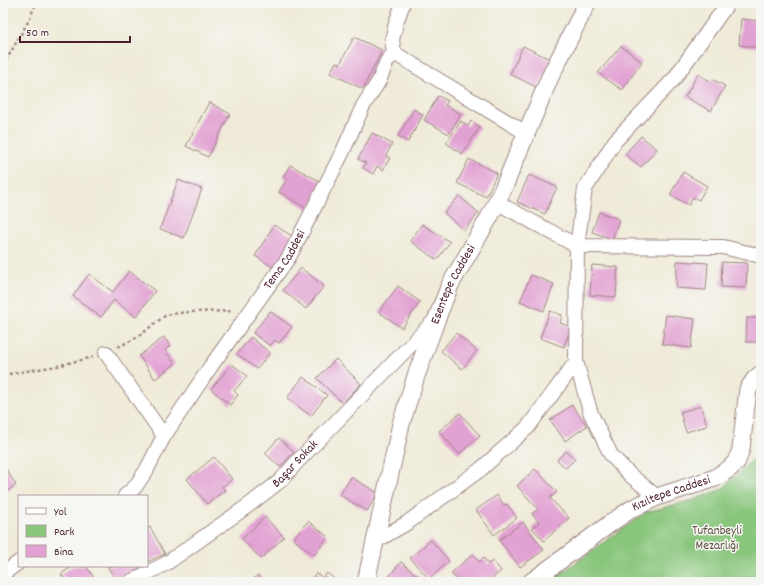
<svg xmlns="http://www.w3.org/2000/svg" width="764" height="585" font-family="Dekko,sans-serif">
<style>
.green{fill:#88c67c;stroke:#697254}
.building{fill:#e2a1d3}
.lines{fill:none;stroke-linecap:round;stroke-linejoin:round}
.minor-casing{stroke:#9c8582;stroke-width:16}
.tertiary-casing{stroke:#9c8582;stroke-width:19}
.path{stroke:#9c8582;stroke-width:2.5;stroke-dasharray:3 3;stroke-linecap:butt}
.minor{stroke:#fff;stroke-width:14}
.tertiary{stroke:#fff;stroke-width:17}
.labels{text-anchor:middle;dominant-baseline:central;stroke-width:3;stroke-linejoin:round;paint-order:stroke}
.street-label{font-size:13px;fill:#4a1f2b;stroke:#f6f6f2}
.park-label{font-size:13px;fill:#5d5143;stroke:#f6f6f2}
</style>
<rect width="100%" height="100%" fill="#f6f6f2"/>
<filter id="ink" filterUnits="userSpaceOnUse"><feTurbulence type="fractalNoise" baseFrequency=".025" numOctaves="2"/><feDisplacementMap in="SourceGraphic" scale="8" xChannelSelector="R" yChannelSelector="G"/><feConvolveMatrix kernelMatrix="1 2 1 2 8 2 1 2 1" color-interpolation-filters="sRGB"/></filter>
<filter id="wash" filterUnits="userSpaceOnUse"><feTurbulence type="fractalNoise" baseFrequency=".012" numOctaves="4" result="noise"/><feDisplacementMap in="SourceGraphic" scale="16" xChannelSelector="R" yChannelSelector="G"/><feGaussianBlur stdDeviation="0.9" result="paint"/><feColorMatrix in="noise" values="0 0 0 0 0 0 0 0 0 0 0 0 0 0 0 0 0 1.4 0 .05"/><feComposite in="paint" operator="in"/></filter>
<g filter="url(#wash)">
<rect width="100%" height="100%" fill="#efebd8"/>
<path class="green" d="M761,453V582H549L646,512L693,500L722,489L755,457Z"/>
<g id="blocks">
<g class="building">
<path d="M741,19L761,21V48L739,45Z"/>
<path d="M354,37L382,50L363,89L330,73L336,62L340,64Z"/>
<path d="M523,46L552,60L538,88L510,74Z"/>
<path d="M621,46L642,62L622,90L598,73Z"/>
<path d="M698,74L710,81L712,79L725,86L711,111L685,97Z"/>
<path d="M438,96L448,101L445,105L461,114L449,134L424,120Z"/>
<path d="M209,102L230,114L208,157L186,146Z"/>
<path d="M414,109L423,115L408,142L398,136Z"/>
<path d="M461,121L468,126L471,121L480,127L462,154L446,143Z"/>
<path d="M372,133L392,144L386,156L390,158L383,170L377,166L373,174L363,168L366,163L358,159Z"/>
<path d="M641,136L657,149L641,167L625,154Z"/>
<path d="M469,159L497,173L486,197L457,183Z"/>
<path d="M290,165L323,183L309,210L279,192L287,179L283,177Z"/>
<path d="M683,172L707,186L699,200L693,197L689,205L670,195Z"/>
<path d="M529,175L557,187L545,214L517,202Z"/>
<path d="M178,180L202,189L184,238L160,229Z"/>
<path d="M459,196L479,213L464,230L444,213Z"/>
<path d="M599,212L619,219L612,239L592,232Z"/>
<path d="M422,224L450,242L437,260L410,241Z"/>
<path d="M274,225L295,238L276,269L255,256Z"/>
<path d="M677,261L708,263L706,290L676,288Z"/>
<path d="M722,262L747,263L746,288L721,287Z"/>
<path d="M592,265L618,267L616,297L590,295Z"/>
<path d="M301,268L324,286L306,309L283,290Z"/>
<path d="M129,271L155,291L136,317L114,300L101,317L73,296L89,274L113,292Z"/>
<path d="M531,275L554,284L544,311L520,301Z"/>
<path d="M398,286L420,302L402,328L379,312Z"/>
<path d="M270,311L292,327L279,343L275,340L270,346L253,333Z"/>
<path d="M550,311L562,315L560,323L571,327L564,347L540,338Z"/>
<path d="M666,315L695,319L691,348L662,344Z"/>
<path d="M747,318H761V342H746Z"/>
<path d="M456,333L477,351L462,369L441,351Z"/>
<path d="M164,337L170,346L165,350L175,364L155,379L139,356Z"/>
<path d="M251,337L270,353L257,369L237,354Z"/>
<path d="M336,359L361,384L342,403L317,378Z"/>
<path d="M232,364L247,376L234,391L238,395L230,405L211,389Z"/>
<path d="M303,377L327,395L311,416L287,398Z"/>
<path d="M572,405L587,426L565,441L550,420Z"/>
<path d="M701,406L707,426L686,432L680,412Z"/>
<path d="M460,413L480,436L459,454L439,431Z"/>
<path d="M279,438L294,452L280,467L265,453Z"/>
<path d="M566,451L575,459L566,468L557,460Z"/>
<path d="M214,457L232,479L222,487L225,490L207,504L187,479Z"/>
<path d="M6,469L16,485L3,494V471Z"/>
<path d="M535,469L557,492L550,498L569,518L544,541L532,528L539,522L532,514L538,509L517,486Z"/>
<path d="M351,477L378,493L367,511L340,495Z"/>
<path d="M497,495L504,505L507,504L517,518L494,535L476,510Z"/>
<path d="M265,517L284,537L261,559L242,539Z"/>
<path d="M308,521L328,537L314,555L293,539Z"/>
<path d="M523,522L544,550L520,567L499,540Z"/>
<path d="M150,527L165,554L147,562V528Z"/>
<path d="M431,540L449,561L429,579L410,558Z"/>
<path d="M473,554L479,562L484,558L488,564L493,561L501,571L488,582H459L451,573Z"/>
<path d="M401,562L425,582H384Z"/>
<path d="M73,566H86L97,582H67L61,574Z"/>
<path d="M107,566H137L140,571L121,582H117Z"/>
<path d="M316,573L323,578L327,573L338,582H309Z"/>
<path d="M258,575L264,582H250Z"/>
</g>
</g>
</g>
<g filter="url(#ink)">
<use href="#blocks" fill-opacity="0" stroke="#9c8582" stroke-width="1"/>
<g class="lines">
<defs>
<g id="minor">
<path d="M394,53L526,133"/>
<path d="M496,202L577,246L723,247L761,256"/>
<path d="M106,353L164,436"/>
<path id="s1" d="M125,496L135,487L146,471L164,436L211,366L289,257L343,151L363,106L379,81L387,61L394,53L392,40L396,23L403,3"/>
<path d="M657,497L630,475L611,455L591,414L576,362L577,246L585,189L615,141L674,79L728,3"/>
<path d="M376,541L407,523L481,469L528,427L576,362"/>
<path d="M3,574L19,562"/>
<path id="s2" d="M130,582L167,563L249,505L280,481L297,462L435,320"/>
</g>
<g id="tertiary">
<path id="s3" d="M366,582L401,424L416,376L437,318L450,285L490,216L503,189L550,77L587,3"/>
<path id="s4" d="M531,582L615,520L633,508L657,497L715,478L729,469L737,461L741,449L748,389L755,379L761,374"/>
</g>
</defs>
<use href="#minor" class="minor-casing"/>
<use href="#tertiary" class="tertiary-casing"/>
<g class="path">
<path d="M3,66L29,20L36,3"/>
<path d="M118,347L136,338L166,315L186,312L234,311"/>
<path d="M3,375L57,366L93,357"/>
</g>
<use href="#minor" class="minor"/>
<use href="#tertiary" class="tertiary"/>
</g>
</g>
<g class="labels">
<g class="street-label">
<text stroke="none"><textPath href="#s1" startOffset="286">Tema Caddesi</textPath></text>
<text stroke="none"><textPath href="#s3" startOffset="311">Esentepe Caddesi</textPath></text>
<text stroke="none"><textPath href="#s2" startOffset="204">Başar Sokak</textPath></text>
<text stroke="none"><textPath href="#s4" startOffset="167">Kızıltepe Caddesi</textPath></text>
</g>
<g class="park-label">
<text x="717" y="531">Tufanbeyli<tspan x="717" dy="15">Mezarlığı</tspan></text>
</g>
</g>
<rect width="764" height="585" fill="none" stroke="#f6f6f2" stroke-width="16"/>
<rect x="18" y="495" width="130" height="72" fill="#f6f6f2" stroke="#b1a0a2"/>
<rect x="26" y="508" width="20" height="6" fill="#ffffff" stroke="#b1a0a2"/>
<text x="54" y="515" font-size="12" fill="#4a1f2b">Yol</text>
<rect x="26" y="525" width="20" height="12" fill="#88c67c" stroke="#b1a0a2"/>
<text x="54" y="535" font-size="12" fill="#4a1f2b">Park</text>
<rect x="26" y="545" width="20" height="12" fill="#e2a1d3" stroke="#b1a0a2"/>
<text x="54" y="555" font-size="12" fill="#4a1f2b">Bina</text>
<path d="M20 36v6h110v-6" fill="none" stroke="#4a1f2b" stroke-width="2"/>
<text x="26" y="36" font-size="12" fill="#4a1f2b" stroke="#f6f6f2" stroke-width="3" paint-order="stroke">50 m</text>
</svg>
